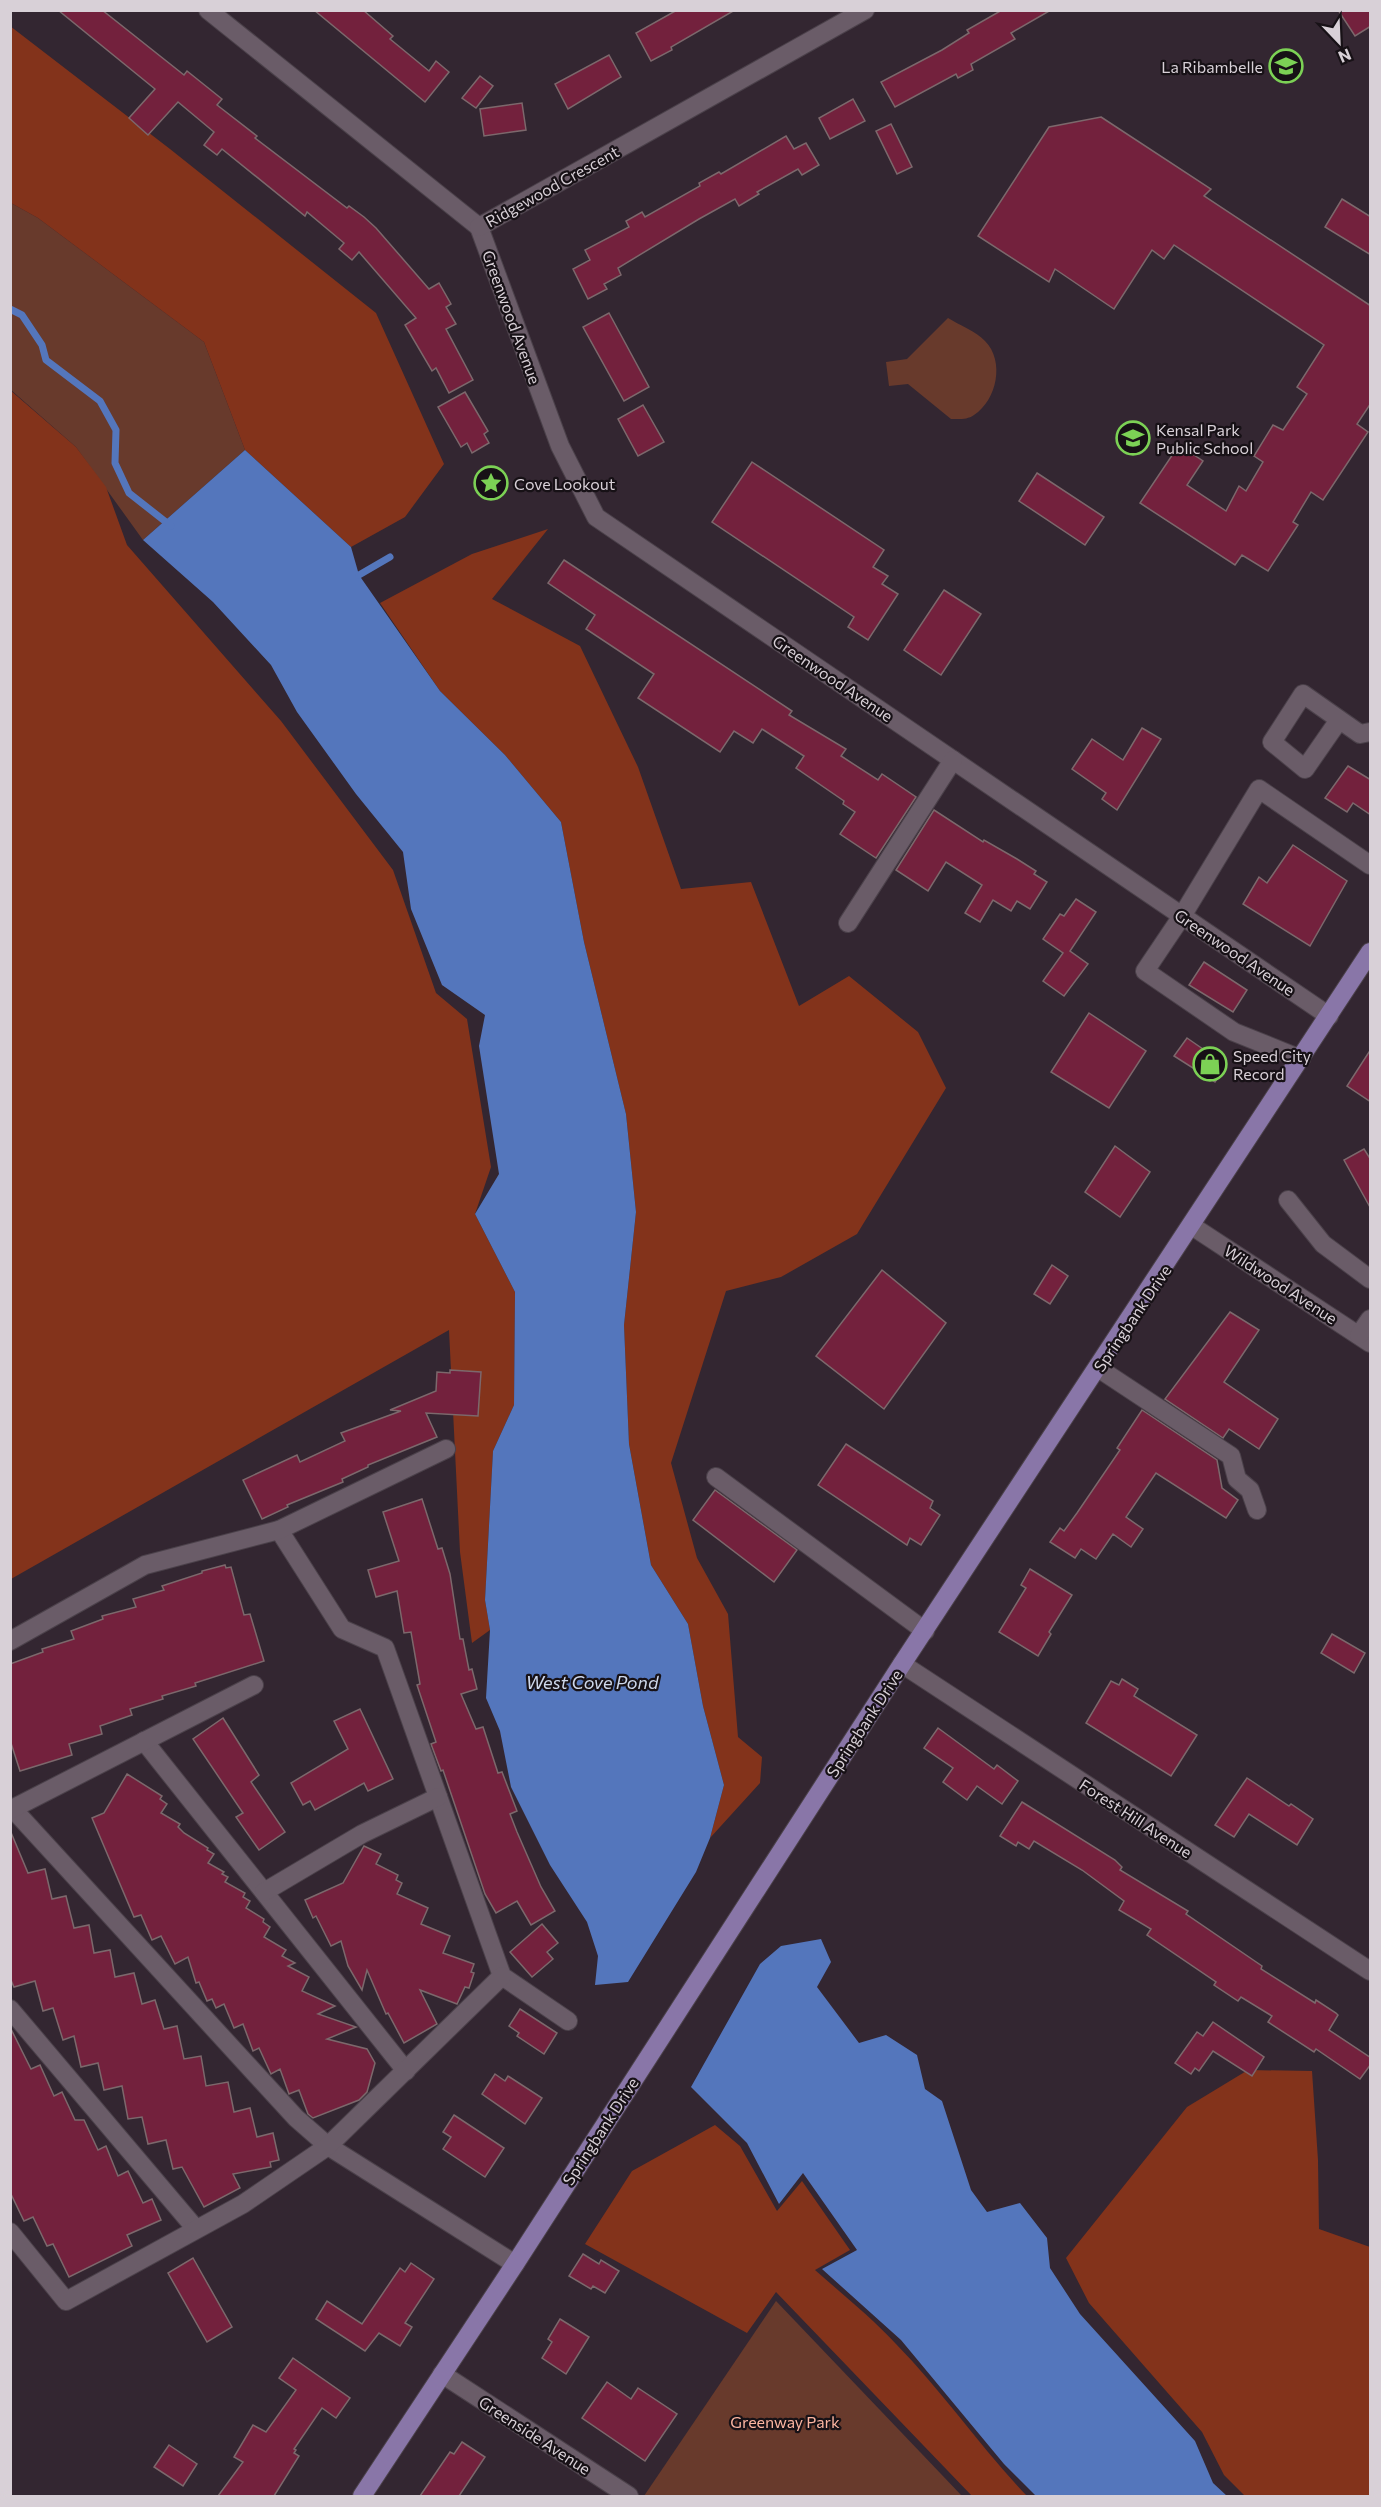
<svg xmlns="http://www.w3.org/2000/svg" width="1381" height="2507" font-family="Commissioner,sans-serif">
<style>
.green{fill:#683a2c}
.forest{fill:#83331b}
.water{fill:#5476bc}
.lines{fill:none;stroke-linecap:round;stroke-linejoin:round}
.stream{stroke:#5476bc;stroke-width:7}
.building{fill:#73213d;stroke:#7c686c;stroke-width:1.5}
.minor-casing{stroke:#4b414a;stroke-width:20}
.major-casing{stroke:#4b414a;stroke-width:20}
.minor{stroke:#6a5c68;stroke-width:18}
.major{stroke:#8976a8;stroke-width:18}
.labels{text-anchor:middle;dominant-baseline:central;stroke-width:4.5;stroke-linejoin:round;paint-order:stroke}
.poi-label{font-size:16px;fill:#d8d0d7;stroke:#171116;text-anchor:start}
.street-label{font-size:16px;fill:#d8d0d7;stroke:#171116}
.park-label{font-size:16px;fill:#fcb5a1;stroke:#171116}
.water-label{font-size:18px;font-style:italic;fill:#ced8ec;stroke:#171116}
</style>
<rect width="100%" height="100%" fill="#332631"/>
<g class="green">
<path d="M11,203L38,218L204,342L245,450L143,540L76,447L11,390Z"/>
<path d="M948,318C959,325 976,331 985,341C1005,361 997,400 974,415C967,420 959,419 951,419L908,384L889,386L886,362L907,359Z"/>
<path d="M776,2301L962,2496H644Z"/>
</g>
<g class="forest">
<path d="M10,26L170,149L376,313L444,464L405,517L351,547L245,450L204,342L38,218L11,203Z"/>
<path d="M10,390L76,447L106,487L127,545L281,721L393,870L436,993L467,1019L491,1167L475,1214L515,1292L514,1405L493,1451L485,1600L490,1630L472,1643L460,1552L449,1330L11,1579Z"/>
<path d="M548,529L492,599L580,646L638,767L681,889L751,882L799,1006L849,976L918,1032L946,1088L857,1234L781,1277L726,1291L671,1463L697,1558L728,1614L738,1737L762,1757L760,1783L710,1838L724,1785L703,1706L688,1624L651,1565L629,1444L624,1325L636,1212L626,1114L584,942L561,822L505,755L440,691L380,603L472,554Z"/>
<path d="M1248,2070L1312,2071L1318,2160L1319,2229L1370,2247V2496H1245L1224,2475L1202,2432L1089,2303L1066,2258L1187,2107Z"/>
<path d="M715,2125L740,2146L777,2211L802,2181L850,2250L815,2270C842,2294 871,2317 896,2344C943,2392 981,2448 1027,2496H972L776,2292L747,2333L585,2244L632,2171Z"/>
</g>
<g class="water">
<path d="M245,450L351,547L359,575L440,691L505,755L561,822L584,942L626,1114L636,1212L624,1325L629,1444L651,1565L688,1624L703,1706L724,1785L710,1838L696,1872L628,1982L595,1985L598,1956L587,1922L550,1865L511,1787L500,1731L486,1698L490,1630L485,1600L493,1451L514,1405L515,1292L475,1214L499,1174L479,1046L485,1015L442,985L411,909L403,852L356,794L297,712L271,665L213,602L143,540Z"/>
<path d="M821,1939L831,1962L817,1987L859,2043L886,2035L917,2055L925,2089L942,2101L971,2190L987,2212L1020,2203L1047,2238L1050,2268L1080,2314L1195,2441L1213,2483L1227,2496H1036L1004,2464L901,2340L822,2269L857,2250L803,2173L779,2204L747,2143L691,2087L760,1964L781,1946Z"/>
</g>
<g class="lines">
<g class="stream">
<path d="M10,309L22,315L42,345L46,360L100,401L116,430L115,463L129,493L171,526"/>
<path d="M359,575L390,557"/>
</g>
</g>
<g class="building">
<path d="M58,10H102L184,75L187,71L222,99L217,105L257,136L255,138L347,208L349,206L364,217L376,228L429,289L439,283L451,304L446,307L456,324L446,329L473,380L449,393L436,368L432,371L405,325L416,318L359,252L352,260L339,249L344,243L307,212L305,216L222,149L217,155L204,145L214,132L178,102L148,135L129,118L155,89Z"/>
<path d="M314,10H363L393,36L390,39L429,71L436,61L449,72L425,102Z"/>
<path d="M677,10H735L671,47L672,50L651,61L636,33Z"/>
<path d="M1002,10H1051L1011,33L1015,39L971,64L973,70L958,78L956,74L895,107L881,82L942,50L969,33L967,30Z"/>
<path d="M1338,10H1371V26L1355,36Z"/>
<path d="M609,55L621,77L568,109L555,84Z"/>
<path d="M480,76L493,86L476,108L462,98Z"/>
<path d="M853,99L865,121L830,139L819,118Z"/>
<path d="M522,103L526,130L484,136L480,109Z"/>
<path d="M1101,117L1211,189L1204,196L1371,306V403L1357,424L1368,432L1323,500L1311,492L1293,522L1298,525L1268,571L1242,555L1235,565L1140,503L1179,445L1203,461L1187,485L1226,511L1239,486L1246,491L1263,462L1254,456L1273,425L1283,430L1307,394L1297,387L1324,345L1174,245L1164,259L1152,250L1114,309L1055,269L1049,282L978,236L1049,127Z"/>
<path d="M891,124L912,167L897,174L876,131Z"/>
<path d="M786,136L794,149L806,143L819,165L802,175L798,169L757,192L759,194L739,206L735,199L699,219L618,268L621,275L604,284L607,289L588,299L573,269L590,260L585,250L629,227L626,221L642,212L645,217L700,186L699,183L719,172L721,174Z"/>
<path d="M1342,199L1371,217V255L1325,227Z"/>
<path d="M609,313L649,387L624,401L583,327Z"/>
<path d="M465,392L488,431L484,434L489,443L472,453L467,443L461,447L438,407Z"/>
<path d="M643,405L664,442L638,456L618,419Z"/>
<path d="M752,462L884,550L873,567L888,576L882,584L898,594L868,640L848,627L854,617L712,522Z"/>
<path d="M1037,473L1104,517L1085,545L1019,501Z"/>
<path d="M564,560L792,711L789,715L846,749L841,756L878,780L882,774L916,797L876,858L840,834L855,812L843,804L844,801L796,768L804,756L762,729L753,743L734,731L720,752L638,698L654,674L586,629L595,615L548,583Z"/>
<path d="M944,590L981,614L941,675L904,650Z"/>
<path d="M1142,728L1161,739L1117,810L1102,799L1106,793L1072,769L1092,739L1123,760Z"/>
<path d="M1348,766L1371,780V815L1353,803L1347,812L1325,798Z"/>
<path d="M934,810L983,842L984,840L1017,859L1036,871L1034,874L1047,882L1030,909L1017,901L1011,911L993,900L980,922L965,913L982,885L946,862L928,891L896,870Z"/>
<path d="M1293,845L1347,881L1310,946L1243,904L1259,877L1267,883Z"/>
<path d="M1076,899L1096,912L1070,951L1088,964L1064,996L1043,981L1063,953L1043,939L1060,914L1064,916Z"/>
<path d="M1204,962L1247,990L1233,1012L1189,985Z"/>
<path d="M1089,1013L1146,1051L1109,1108L1051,1072Z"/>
<path d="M1187,1038L1226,1065L1215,1082L1174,1056Z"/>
<path d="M1371,1049V1102L1347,1086Z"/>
<path d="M1115,1146L1150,1172L1120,1217L1085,1192Z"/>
<path d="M1364,1149L1371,1160V1209L1344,1160Z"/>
<path d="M1052,1265L1068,1276L1050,1304L1034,1294Z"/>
<path d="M882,1270L946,1323L884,1409L816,1356Z"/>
<path d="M1230,1312L1259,1330L1224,1382L1278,1419L1259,1449L1229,1429L1223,1438L1165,1399Z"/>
<path d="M450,1370L481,1372L478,1416L426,1413L437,1437L368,1465V1467L342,1479L343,1482L287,1505L288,1507L262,1519L243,1480L297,1455L300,1462L345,1441L341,1433L401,1411L390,1410L436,1391L437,1372L450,1373Z"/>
<path d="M1142,1410L1217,1460L1222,1488L1238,1500L1226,1518L1156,1473L1126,1517L1143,1529L1131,1547L1113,1534L1096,1559L1081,1549L1075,1558L1050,1542L1060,1528L1064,1531L1077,1513L1120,1450L1117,1448Z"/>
<path d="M846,1444L933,1501L930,1508L940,1515L921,1545L910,1538L907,1545L818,1485Z"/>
<path d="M715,1490L797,1550L774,1582L693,1520Z"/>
<path d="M422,1499L438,1549L442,1548L450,1574L460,1639H463L469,1670L472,1669L477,1689L461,1694L476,1729L483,1727L498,1773L502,1772L517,1811L510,1814L517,1832L541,1887L555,1911L531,1925L517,1901L496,1913L485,1894L443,1770L441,1771L431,1744L436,1742L417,1685L420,1684L411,1632L404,1633L397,1591L376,1597L368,1570L399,1561L383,1512Z"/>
<path d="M225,1565L226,1568L231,1567L244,1615L250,1614L264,1661L195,1683L196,1686L162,1696L163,1699L130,1709L132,1715L100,1726L102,1734L69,1744L72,1755L20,1771L10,1740V1664L43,1652L42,1649L74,1639L71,1631L103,1619L102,1616L136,1607L133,1599L164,1590L162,1586L202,1573V1571Z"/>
<path d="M1030,1569L1072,1595L1049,1632L1051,1634L1038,1656L999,1632L1026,1588L1021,1585Z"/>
<path d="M1332,1634L1365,1653L1354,1673L1321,1653Z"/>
<path d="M1122,1679L1138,1689L1134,1696L1197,1735L1171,1776L1086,1723L1111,1681L1119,1685Z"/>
<path d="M360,1709L393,1779L368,1791L364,1783L315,1810L310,1801L303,1805L291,1783L348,1749L334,1721Z"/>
<path d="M223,1718L259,1775L251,1782L285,1832L259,1850L236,1817L243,1813L193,1739Z"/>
<path d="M938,1728L994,1769L997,1765L1018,1781L1002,1804L977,1786L967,1800L943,1782L953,1768L924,1748Z"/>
<path d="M127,1774L162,1796L160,1799L167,1804L161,1813L180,1824L178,1827L184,1833L208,1848L207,1850L214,1854L208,1863L224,1872L222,1874L228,1877L225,1882L245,1893L243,1897L250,1901L246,1908L264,1919L263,1922L270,1927L264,1937L286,1950L282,1956L295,1963L288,1966L309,1977L302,1991L335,2006L318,2014L356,2027L327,2039L367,2049L375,2063L367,2092L359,2100L313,2118L308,2114L299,2090L289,2094L280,2069L271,2074L259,2048L253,2051L243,2024L234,2028L224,2004L216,2008L212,1999L207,2001L199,1982L196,1983L188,1957L175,1964L161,1936L152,1940L141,1915L134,1917L92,1818L104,1813Z"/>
<path d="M1247,1778L1289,1806L1291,1804L1313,1819L1297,1845L1249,1814L1234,1837L1215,1825Z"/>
<path d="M1022,1802L1115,1860L1122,1867L1120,1870L1188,1911L1186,1914L1262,1966L1261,1969L1315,2003L1316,2000L1336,2013L1338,2015L1329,2030L1371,2058V2064L1360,2079L1316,2049L1314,2052L1268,2022L1272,2016L1241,1997L1238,2001L1214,1985L1216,1982L1147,1935L1151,1929L1119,1910L1124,1901L1082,1870L1034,1841L1029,1849L1018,1842L1016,1846L1000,1836Z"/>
<path d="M10,1830L28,1873L45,1869L52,1899L66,1896L74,1928L89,1925L94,1953L110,1950L115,1977L134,1973L142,2004L155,2000L164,2029L177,2026L184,2059L201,2056L206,2086L228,2082L234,2112L250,2108L257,2137L273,2133L279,2160L270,2162L271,2167L233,2174L240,2188L204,2207L182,2167L173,2169L166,2140L148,2144L142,2117L128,2119L122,2086L104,2090L98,2063L81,2067L74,2036L63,2040L53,2008L43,2011L35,1981L14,1987L10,1978Z"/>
<path d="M364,1846L381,1854L376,1864L398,1875L396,1880L402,1883L397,1894L428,1908L421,1924L450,1936L443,1953L474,1964L471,1972L474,1973L469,1988L465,1987L457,2004L420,1990L437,2024L404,2043L388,2013L386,2014L367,1970L362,1990L348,1966L341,1941L331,1946L316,1916L313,1918L305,1900L343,1883Z"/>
<path d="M542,1924L558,1943L547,1952L553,1959L532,1977L510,1952Z"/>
<path d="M520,2009L557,2033L544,2054L517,2036L519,2033L509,2026Z"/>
<path d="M1213,2022L1264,2057L1252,2076L1213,2051L1199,2071L1195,2068L1191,2074L1175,2063L1197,2032L1203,2036Z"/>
<path d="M10,2027L31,2069L40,2065L54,2096L62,2092L75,2120H84L98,2150L106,2146L118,2176L128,2171L143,2203L152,2199L161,2220L127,2235L132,2246L69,2277L53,2244L47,2246L33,2217L24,2221L10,2192Z"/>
<path d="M495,2074L505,2081L508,2076L542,2098L525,2124L482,2094Z"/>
<path d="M454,2115L504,2148L485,2177L443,2149L451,2137L443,2132Z"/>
<path d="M583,2254L599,2264L601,2260L619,2271L605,2293L593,2286L591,2289L569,2276Z"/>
<path d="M193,2258L232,2327L207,2342L168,2273Z"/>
<path d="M411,2263L434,2279L405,2323L412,2327L400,2346L379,2333L365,2351L316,2319L327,2301L362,2324L400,2268L405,2272Z"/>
<path d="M560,2319L589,2337L566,2374L542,2358L552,2342L548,2339Z"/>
<path d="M293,2358L350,2398L336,2418L322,2408L294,2449L296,2450L294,2453L299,2456L274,2496H218L243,2462L234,2457L253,2425L266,2432L296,2390L279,2378Z"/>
<path d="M607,2382L631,2399L638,2388L677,2414L645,2461L582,2418Z"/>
<path d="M462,2442L485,2457L459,2496H420L450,2452L454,2454Z"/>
<path d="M169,2445L197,2464L183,2486L154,2467Z"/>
</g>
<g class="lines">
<defs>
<g id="minor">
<path d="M208,10L479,227"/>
<path d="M479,227L560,446L596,517L1329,1016"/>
<path d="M479,227L865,10"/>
<path d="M1339,720L1305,769L1272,742L1303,694L1360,734L1370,732"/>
<path d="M848,923L953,760"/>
<path d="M1301,1059L1234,1032L1145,971L1182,916L1259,789L1370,865"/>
<path d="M1288,1200L1323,1244L1370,1279"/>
<path d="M1192,1226L1370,1343"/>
<path d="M1359,1335L1370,1319"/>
<path d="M1098,1368L1231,1456L1237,1479L1250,1490L1257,1510"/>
<path d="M716,1477L925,1631"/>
<path d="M279,1530L342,1629L385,1648L502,1976L568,2021"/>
<path d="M10,1641L145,1565L279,1530L446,1449"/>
<path d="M902,1664L1370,1971"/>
<path d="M144,1741L406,2071"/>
<path d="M13,1809L296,2118L328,2146L515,2264"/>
<path d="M10,1810L254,1685"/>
<path d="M264,1892L362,1834L438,1797"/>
<path d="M10,2009L196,2229"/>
<path d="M10,2232L66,2301L243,2204L328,2146L502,1976"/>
<path d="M442,2374L629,2496"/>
</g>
<path id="major" d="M362,2496L515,2264L902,1664L1370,952"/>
</defs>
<use href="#minor" class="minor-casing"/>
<use href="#major" class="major-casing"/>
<use href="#minor" class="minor"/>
<use href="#major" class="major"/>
</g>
<defs>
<symbol id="school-ring" viewBox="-11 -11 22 22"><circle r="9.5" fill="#171116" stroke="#7cd155" stroke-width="1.5"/><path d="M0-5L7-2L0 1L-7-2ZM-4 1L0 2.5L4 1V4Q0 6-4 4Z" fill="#7cd155"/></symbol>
<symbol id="sight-ring" viewBox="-11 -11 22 22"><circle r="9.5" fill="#171116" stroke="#7cd155" stroke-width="1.5"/><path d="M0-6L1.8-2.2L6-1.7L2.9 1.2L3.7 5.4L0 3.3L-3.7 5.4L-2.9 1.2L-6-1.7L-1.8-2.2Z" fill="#7cd155"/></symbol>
<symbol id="shop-ring" viewBox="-11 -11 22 22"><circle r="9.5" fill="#171116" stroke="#7cd155" stroke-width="1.5"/><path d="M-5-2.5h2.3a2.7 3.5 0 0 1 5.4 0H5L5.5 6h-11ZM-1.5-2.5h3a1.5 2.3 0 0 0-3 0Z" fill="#7cd155"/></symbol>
</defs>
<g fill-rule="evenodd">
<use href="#school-ring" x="1267" y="47" width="38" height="38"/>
<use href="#school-ring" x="1114" y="419" width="38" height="38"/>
<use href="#sight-ring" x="472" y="464" width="38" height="38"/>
<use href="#shop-ring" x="1191" y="1045" width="38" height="38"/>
</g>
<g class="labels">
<g class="poi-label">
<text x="1263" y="66" text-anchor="end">La Ribambelle</text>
<text x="1156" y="429">Kensal Park<tspan x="1156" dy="18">Public School</tspan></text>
<text x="514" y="483">Cove Lookout</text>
<text x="1233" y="1055">Speed City<tspan x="1233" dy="18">Record</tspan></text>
</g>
<g class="street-label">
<text transform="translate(552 186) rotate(-29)">Ridgewood Crescent</text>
<text transform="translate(512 317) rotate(70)">Greenwood Avenue</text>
<text transform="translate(833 678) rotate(34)">Greenwood Avenue</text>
<text transform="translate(1235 952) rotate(34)">Greenwood Avenue</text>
<text transform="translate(1281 1284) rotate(33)">Wildwood Avenue</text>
<text transform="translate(1132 1318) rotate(-56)">Springbank Drive</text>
<text transform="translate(864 1723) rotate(-57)">Springbank Drive</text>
<text transform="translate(1136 1818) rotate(33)">Forest Hill Avenue</text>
<text transform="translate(600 2131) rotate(-57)">Springbank Drive</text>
<text transform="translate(535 2435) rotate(33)">Greenside Avenue</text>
</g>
<g class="park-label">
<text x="785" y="2421">Greenway Park</text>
</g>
<g class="water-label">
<text x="592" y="1682">West Cove Pond</text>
</g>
</g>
<rect width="1381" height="2507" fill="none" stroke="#d8d0d7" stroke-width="24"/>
<g transform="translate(1339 42) rotate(157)" stroke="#171116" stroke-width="4.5" paint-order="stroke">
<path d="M0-4.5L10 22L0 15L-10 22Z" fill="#d8d0d7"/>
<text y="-9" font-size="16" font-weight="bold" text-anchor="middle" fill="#d8d0d7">N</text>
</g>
</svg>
